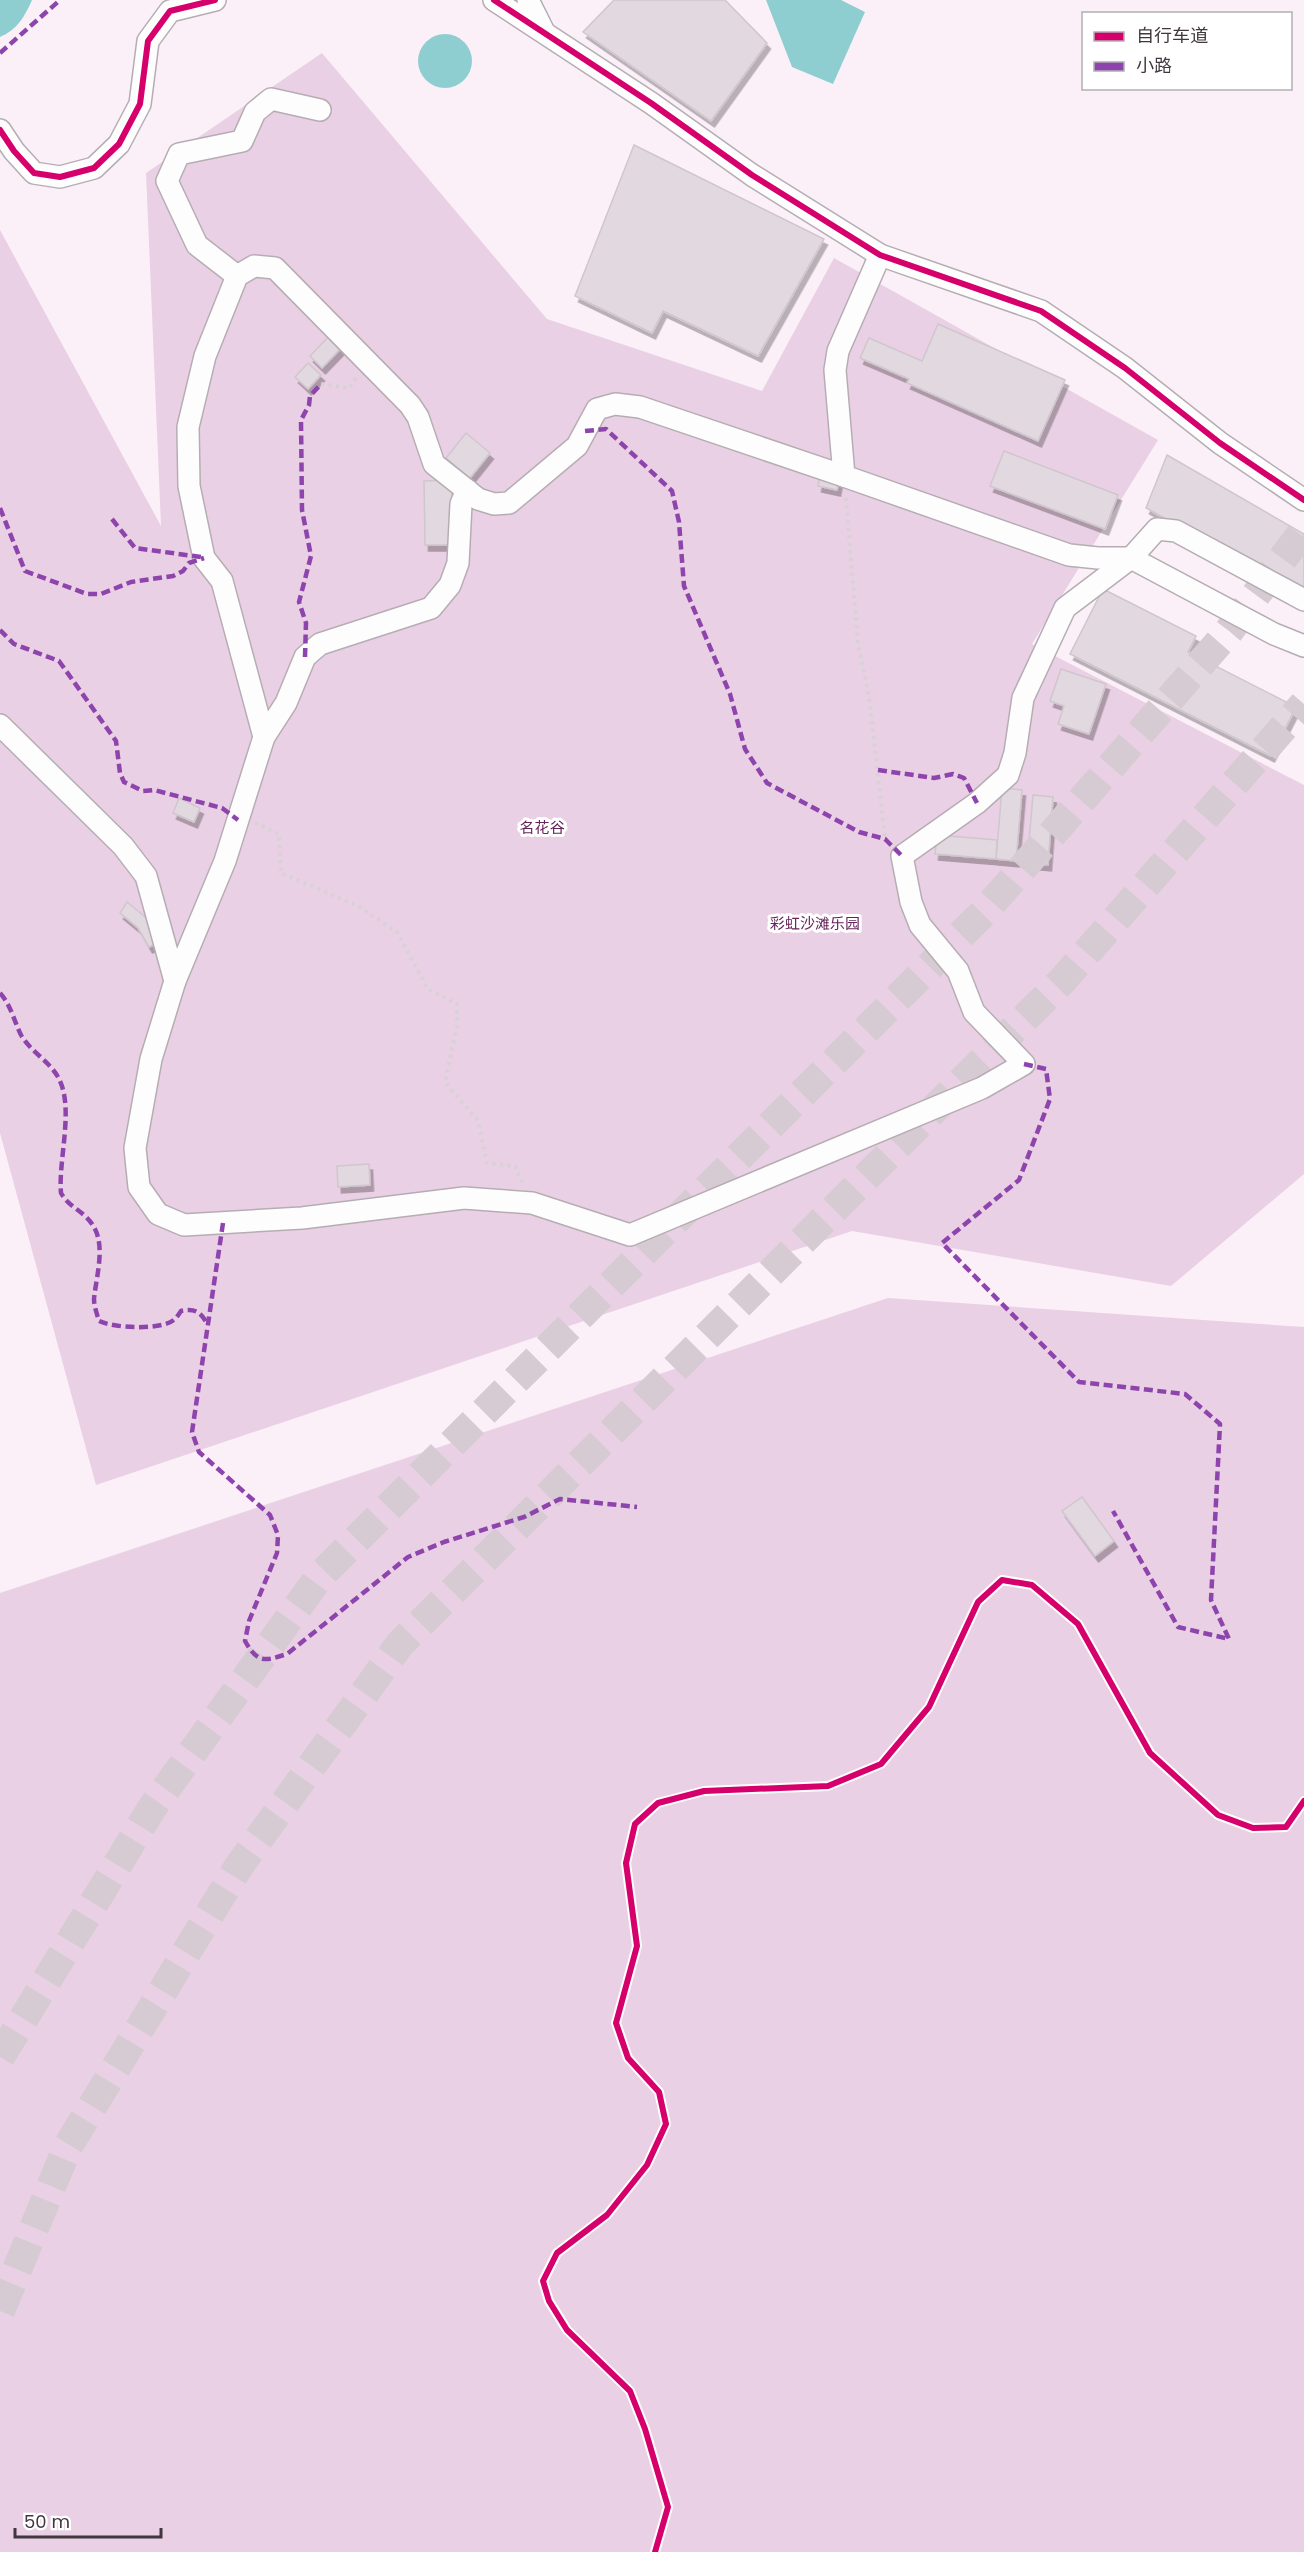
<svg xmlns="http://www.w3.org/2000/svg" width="1304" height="2552" font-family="Poppins,'Noto Sans SC',sans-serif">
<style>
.green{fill:#ead0e4}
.water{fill:#8fced0}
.building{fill:#e2d8df;stroke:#d0c6cd;stroke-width:1.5;filter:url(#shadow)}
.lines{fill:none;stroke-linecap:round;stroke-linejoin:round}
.highway-tunnel{stroke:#d6cbd3;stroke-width:30;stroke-dasharray:30 15;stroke-linecap:butt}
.minor-casing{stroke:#b6adb3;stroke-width:24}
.path{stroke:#d7d2d6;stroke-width:4;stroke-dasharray:3 4.5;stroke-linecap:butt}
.minor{stroke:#fefdfe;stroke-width:21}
.quiet{stroke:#8e44ad;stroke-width:4.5;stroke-dasharray:9 4.5;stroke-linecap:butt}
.cycleway-casing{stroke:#fff;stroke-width:10}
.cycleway{stroke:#d6006c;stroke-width:6}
.labels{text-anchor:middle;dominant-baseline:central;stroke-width:6;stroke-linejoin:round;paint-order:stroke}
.park-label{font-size:15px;fill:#66235b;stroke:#fff}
</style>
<defs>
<filter id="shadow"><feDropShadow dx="3.5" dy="6" stdDeviation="0" flood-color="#0004"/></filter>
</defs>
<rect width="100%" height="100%" fill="#fbf0f8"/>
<g class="green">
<path d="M322,53L547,319L762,391L834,258L1158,440L1032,644L1304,785V1174L1171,1286L852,1231L96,1485L0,1133V230L161,526L146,173Z"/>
<path d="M888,1298L1304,1327V2552H0V1593Z"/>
</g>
<g class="water">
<path d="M0,0H32C25,16 17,30 0,37Z"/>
<path d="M766,0H841L865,12L833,84L792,67Z"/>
<circle cx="445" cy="61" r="27"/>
</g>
<g class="building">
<path d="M614,0H725L767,43L711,121L583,32Z"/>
<path d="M634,145L824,239L758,356L663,311L652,333L575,296Z"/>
<path d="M938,324L1065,380L1038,441L907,383L909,379L860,358L869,338L922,361Z"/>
<path d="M334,331L346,343L322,368L310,356Z"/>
<path d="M308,363L321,375L308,389L295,377Z"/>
<path d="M466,433L490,453L470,478L446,458Z"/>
<path d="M1004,451L1118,495L1105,529L990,486Z"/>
<path d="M1167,455L1304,534V594L1146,508Z"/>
<path d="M820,476L839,480L837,490L818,486Z"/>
<path d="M452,480V545H425L424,481Z"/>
<path d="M1103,589L1196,636L1188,652L1296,707L1271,756L1070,654Z"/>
<path d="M1061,669L1106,684L1089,734L1058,724L1064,706L1050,701Z"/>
<path d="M1002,788L1022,790L1016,861L996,859Z"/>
<path d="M1033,795L1053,797L1048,865L1027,863Z"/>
<path d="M179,798L200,808L194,822L173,813Z"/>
<path d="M937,835L997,840L996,859L935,854Z"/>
<path d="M127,902L149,920L161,942L149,947L138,928L120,913Z"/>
<path d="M369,1164L370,1185L338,1187L337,1166Z"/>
<path d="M1082,1497L1114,1541L1095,1556L1062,1511Z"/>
</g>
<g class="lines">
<g class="highway-tunnel">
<path d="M0,2057L152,1808L320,1576L984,912L1229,631L1304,530"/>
<path d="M0,2311L68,2146L239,1866L400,1644L1061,982L1304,704"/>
</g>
<defs>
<g id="minor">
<path d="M494,0L651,103L752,175L880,255L1041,311L1125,368L1220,443L1304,500"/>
<path d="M528,0L543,30"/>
<path d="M0,130L14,151L34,173L60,177L94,168L119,144L140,104L148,41L170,11L215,0"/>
<path d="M880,255L838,351L835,370L844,476L1069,555L1098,558H1131"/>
<path d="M237,276L197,245L167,181L179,154L242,141L255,112L271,99L320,110"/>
<path d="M467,490L461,504L458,563L450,585L431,608L320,644L305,657L286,703L264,737L225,861L175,981L151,1059L135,1148L139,1187L158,1214L184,1225L302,1218L464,1198L532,1203L630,1235L982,1088L1024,1064L974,1012L958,971L920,925L911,902L902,856L977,803L1008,775L1015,753L1023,698L1065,608L1131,558"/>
<path d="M1304,600L1176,531L1157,529L1131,558L1274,634L1304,646"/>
<path d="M0,725L123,846L146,876L175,981"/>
<path d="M264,737L222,581L204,558L189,486L188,427L205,356L237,276L254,266L275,268L410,405L418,417L434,464L478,499L494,504L509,503L577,446L597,409L615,404L640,407L844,476"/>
</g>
</defs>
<use href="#minor" class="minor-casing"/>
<g class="path">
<path d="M321,384L349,388L356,378"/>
<path d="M846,498L858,644L869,696L885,839"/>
<path d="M255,823L279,834L281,873L358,906L397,932L428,989L457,1004V1026L445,1082L478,1121L487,1163L515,1166L523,1184"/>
</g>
<use href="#minor" class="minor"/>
<g class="quiet">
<path d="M0,53L60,0"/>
<path d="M585,431L606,429L672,491L679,522L684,586L730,694L745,749L767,783L859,832L885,839L902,856"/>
<path d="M0,508L25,571L87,594H101L131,582L173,576L183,571L189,563L204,558"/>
<path d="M112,519L135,548L201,557"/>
<path d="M0,630L14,644L59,661L116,741L120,773L124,782L143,791L154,790L222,808L238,820"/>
<path d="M305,657L306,623L299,602L311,556L302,510L301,420L309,405L310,396L321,384"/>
<path d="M878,770L934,778L953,774L964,778L977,803"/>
<path d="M0,993C11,1005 14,1021 21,1035C30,1051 49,1061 58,1077C75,1107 58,1159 61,1193C70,1209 86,1211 95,1229C105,1249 96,1278 94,1299C94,1306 97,1314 99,1321C113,1328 162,1331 175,1319C177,1317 179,1314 181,1311C195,1308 201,1312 208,1325"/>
<path d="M1024,1064L1046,1069L1050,1099L1019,1180L942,1243L1079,1382L1185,1394L1220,1424L1211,1600L1229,1639L1178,1627L1113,1511"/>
<path d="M223,1223L192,1432L199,1452L270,1515L278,1535L277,1553L249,1621L245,1641C258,1664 265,1661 287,1654L408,1557L444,1542L524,1517L560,1499L637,1507"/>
</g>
<defs>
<g id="cycleway">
<path d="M494,0L651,103L752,175L880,255L1041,311L1125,368L1220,443L1304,500"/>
<path d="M0,130L14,151L34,173L60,177L94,168L119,144L140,104L148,41L170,11L215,0"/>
<path d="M655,2552L668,2507L645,2429L630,2391L567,2330L549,2301L543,2281L557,2253L607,2215L647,2165L666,2124L659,2092L628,2058L616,2023L637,1946L626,1863L635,1824L658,1803L704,1791L828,1786L881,1764L929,1707L978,1602L1002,1580L1032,1585L1078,1624L1150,1753L1218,1815L1253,1828L1286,1827L1304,1801"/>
</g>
</defs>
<use href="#cycleway" class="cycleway-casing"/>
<use href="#cycleway" class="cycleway"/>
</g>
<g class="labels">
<g class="park-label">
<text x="542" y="827">名花谷</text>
<text x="815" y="923">彩虹沙滩乐园</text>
</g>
</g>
<rect x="1082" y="12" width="210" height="78" fill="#ffffff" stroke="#b3afb2" stroke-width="1.5"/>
<rect x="1094" y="32" width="30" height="9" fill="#d6006c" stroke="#b3afb2" stroke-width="1.5"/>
<text x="1136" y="42" font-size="18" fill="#41373e">自行车道</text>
<rect x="1094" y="62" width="30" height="9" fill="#8e44ad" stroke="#b3afb2" stroke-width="1.5"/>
<text x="1136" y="72" font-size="18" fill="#41373e">小路</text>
<path d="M15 2528v9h146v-9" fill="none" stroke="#41373e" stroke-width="3"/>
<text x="24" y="2528" font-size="18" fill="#41373e" stroke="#ffffff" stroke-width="4.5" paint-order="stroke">50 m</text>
</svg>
